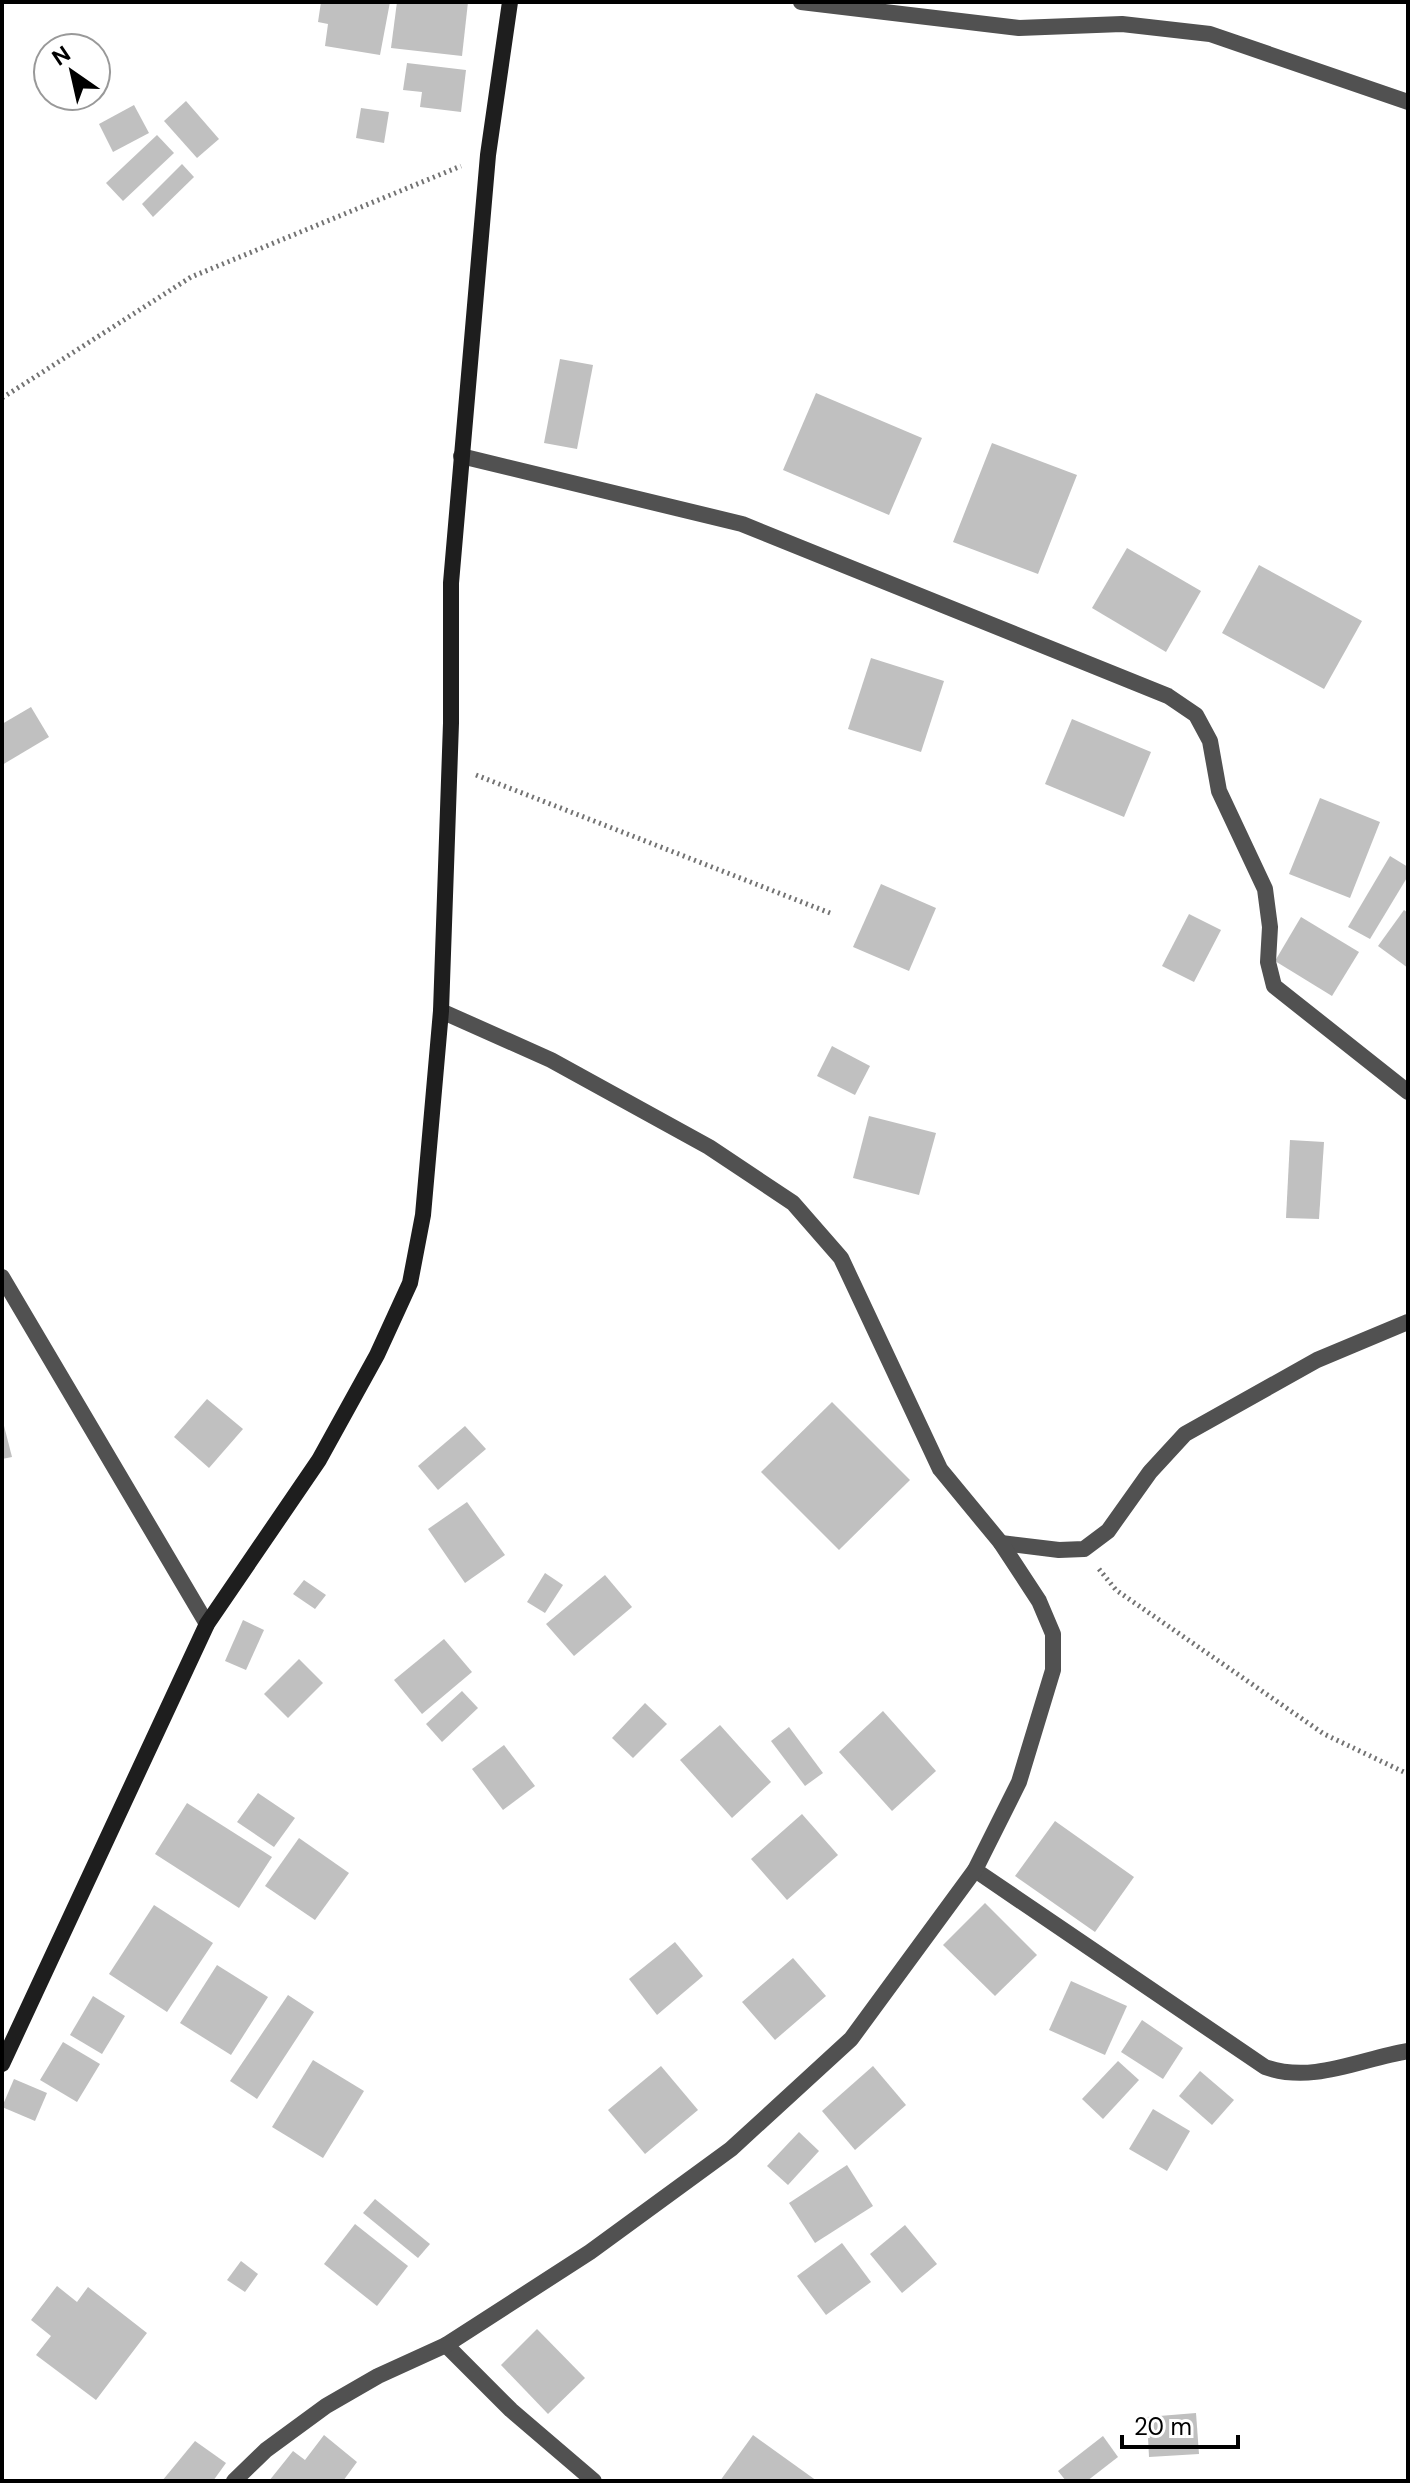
<svg xmlns="http://www.w3.org/2000/svg" width="1410" height="2483" font-family="'DM Sans',sans-serif">
<style>
.building{fill:#c0c0c0}
.lines{fill:none;stroke-linecap:round;stroke-linejoin:round}
.path{stroke:#737373;stroke-width:5;stroke-dasharray:2 4;stroke-linecap:butt}
.street{stroke:#515151;stroke-width:16}
.secondary{stroke:#1e1e1e;stroke-width:16}
</style>
<rect width="100%" height="100%" fill="#fff"/>
<g class="building">
<path d="M321,2H390L380,55L325,46L328,24L318,22Z"/>
<path d="M397,2H468L462,56L391,48Z"/>
<path d="M407,63L466,70L461,112L420,107L422,92L403,90Z"/>
<path d="M186,101L219,139L197,158L164,121Z"/>
<path d="M134,105L149,133L113,152L99,124Z"/>
<path d="M361,108L389,112L384,143L356,138Z"/>
<path d="M157,135L174,153L123,201L106,183Z"/>
<path d="M182,164L194,177L153,217L142,204Z"/>
<path d="M560,359L593,365L577,449L544,443Z"/>
<path d="M816,393L922,438L889,515L783,470Z"/>
<path d="M992,443L1077,475L1038,574L953,542Z"/>
<path d="M1127,548L1201,591L1166,652L1092,608Z"/>
<path d="M1259,565L1362,621L1324,689L1222,633Z"/>
<path d="M871,658L944,681L921,752L848,729Z"/>
<path d="M31,707L49,737L2,765V724Z"/>
<path d="M1072,719L1151,752L1124,817L1045,784Z"/>
<path d="M1320,798L1380,822L1350,898L1289,874Z"/>
<path d="M1390,856L1408,867V876L1370,939L1348,927Z"/>
<path d="M881,884L936,908L909,971L853,947Z"/>
<path d="M1404,910L1408,913V968L1378,946Z"/>
<path d="M1189,914L1221,930L1194,982L1162,966Z"/>
<path d="M1301,917L1359,952L1332,996L1275,961Z"/>
<path d="M832,1046L870,1066L855,1095L817,1076Z"/>
<path d="M869,1116L936,1133L919,1195L853,1178Z"/>
<path d="M1290,1140L1324,1142L1319,1219L1286,1218Z"/>
<path d="M207,1399L243,1429L209,1468L174,1437Z"/>
<path d="M832,1402L910,1480L839,1550L761,1472Z"/>
<path d="M2,1418L12,1457L2,1459Z"/>
<path d="M465,1426L486,1449L438,1490L418,1466Z"/>
<path d="M467,1502L505,1555L465,1583L428,1529Z"/>
<path d="M545,1573L563,1585L545,1613L527,1602Z"/>
<path d="M605,1575L632,1607L574,1656L546,1624Z"/>
<path d="M304,1580L326,1595L315,1609L293,1594Z"/>
<path d="M243,1620L264,1630L246,1670L225,1661Z"/>
<path d="M444,1639L472,1672L422,1714L394,1680Z"/>
<path d="M299,1659L323,1683L288,1718L264,1694Z"/>
<path d="M462,1691L478,1708L442,1742L426,1724Z"/>
<path d="M645,1703L667,1724L633,1758L612,1738Z"/>
<path d="M883,1711L936,1771L892,1811L839,1752Z"/>
<path d="M720,1725L771,1782L732,1818L680,1760Z"/>
<path d="M789,1727L823,1773L805,1786L771,1741Z"/>
<path d="M504,1745L535,1786L503,1810L472,1769Z"/>
<path d="M258,1793L295,1818L274,1847L237,1822Z"/>
<path d="M187,1803L272,1857L239,1908L155,1854Z"/>
<path d="M802,1814L838,1855L787,1900L751,1859Z"/>
<path d="M1055,1821L1134,1877L1095,1932L1015,1876Z"/>
<path d="M299,1838L349,1873L315,1920L265,1886Z"/>
<path d="M985,1903L1037,1955L995,1996L943,1945Z"/>
<path d="M154,1905L213,1943L167,2012L109,1974Z"/>
<path d="M675,1942L703,1976L657,2015L629,1979Z"/>
<path d="M793,1958L826,1996L775,2040L742,2002Z"/>
<path d="M217,1965L268,1997L231,2055L180,2023Z"/>
<path d="M1071,1981L1127,2006L1105,2055L1049,2030Z"/>
<path d="M288,1995L314,2012L257,2099L230,2081Z"/>
<path d="M93,1996L125,2016L102,2054L70,2035Z"/>
<path d="M1142,2020L1183,2048L1163,2079L1121,2052Z"/>
<path d="M63,2042L100,2064L77,2102L40,2080Z"/>
<path d="M313,2060L364,2091L323,2158L272,2127Z"/>
<path d="M1118,2061L1139,2080L1103,2119L1082,2099Z"/>
<path d="M661,2066L698,2110L645,2154L608,2110Z"/>
<path d="M873,2066L906,2105L855,2150L822,2111Z"/>
<path d="M1200,2071L1234,2100L1212,2125L1179,2096Z"/>
<path d="M14,2079L47,2093L35,2121L2,2107Z"/>
<path d="M1153,2109L1190,2131L1167,2171L1129,2149Z"/>
<path d="M799,2132L819,2151L788,2185L767,2166Z"/>
<path d="M847,2165L873,2206L815,2243L789,2203Z"/>
<path d="M375,2199L430,2244L418,2258L363,2213Z"/>
<path d="M355,2224L408,2266L377,2306L324,2264Z"/>
<path d="M905,2225L937,2264L902,2293L870,2254Z"/>
<path d="M842,2243L871,2282L826,2315L797,2276Z"/>
<path d="M241,2261L258,2274L245,2292L227,2280Z"/>
<path d="M57,2286L77,2302L88,2287L147,2333L96,2400L36,2355L51,2336L31,2320Z"/>
<path d="M537,2329L585,2378L548,2414L501,2365Z"/>
<path d="M1196,2413L1199,2454L1149,2457L1147,2417Z"/>
<path d="M324,2435L357,2462L343,2481H269L293,2451L305,2460Z"/>
<path d="M753,2435L817,2481H720Z"/>
<path d="M1103,2436L1118,2457L1087,2481H1066L1058,2471Z"/>
<path d="M195,2441L226,2463L213,2481H162Z"/>
</g>
<g class="lines">
<g class="path">
<path d="M2,398L191,277L461,166"/>
<path d="M476,775L830,913"/>
<path d="M1099,1569L1116,1590L1324,1734L1408,1774"/>
</g>
<g class="street">
<path d="M801,2L1019,28L1122,24L1210,34L1408,102"/>
<path d="M461,456L742,524L1168,696L1196,715L1210,741L1219,791L1265,889L1270,927L1268,962L1274,986L1408,1092"/>
<path d="M2,1277L207,1624"/>
<path d="M1001,1543L1059,1550L1084,1549L1108,1531L1150,1472L1185,1434L1317,1360L1408,1322"/>
<path d="M975,1870L1265,2067C1313,2084 1360,2059 1408,2051"/>
<path d="M446,2345L511,2410L594,2481"/>
<path d="M234,2481L266,2450L326,2406L378,2376L446,2345L590,2252L731,2149L851,2039L975,1870L1019,1782L1053,1670V1634L1039,1601L1001,1543L940,1469L841,1258L793,1203L709,1147L551,1060L441,1011"/>
</g>
<path class="secondary" d="M2,2064L207,1624L319,1460L377,1355L410,1283L423,1215L441,1011L451,723V583L488,155L510,2"/>
</g>
<rect width="1410" height="2483" fill="none" stroke="#000000" stroke-width="8"/>
<g transform="translate(72 72) rotate(326)"><circle r="38" fill="#ffffff" stroke="#999999" stroke-width="2"/>
<path d="M0-6L14 30L0 20L-14 30Z" fill="#000000"/>
<text y="-12" font-size="22" font-weight="bold" text-anchor="middle" fill="#000000">N</text>
</g>
<path d="M1122 2435v12h116v-12" fill="none" stroke="#000000" stroke-width="4"/>
<text x="1134" y="2435" font-size="24" fill="#000000" stroke="#ffffff" stroke-width="6" paint-order="stroke">20 m</text>
</svg>
